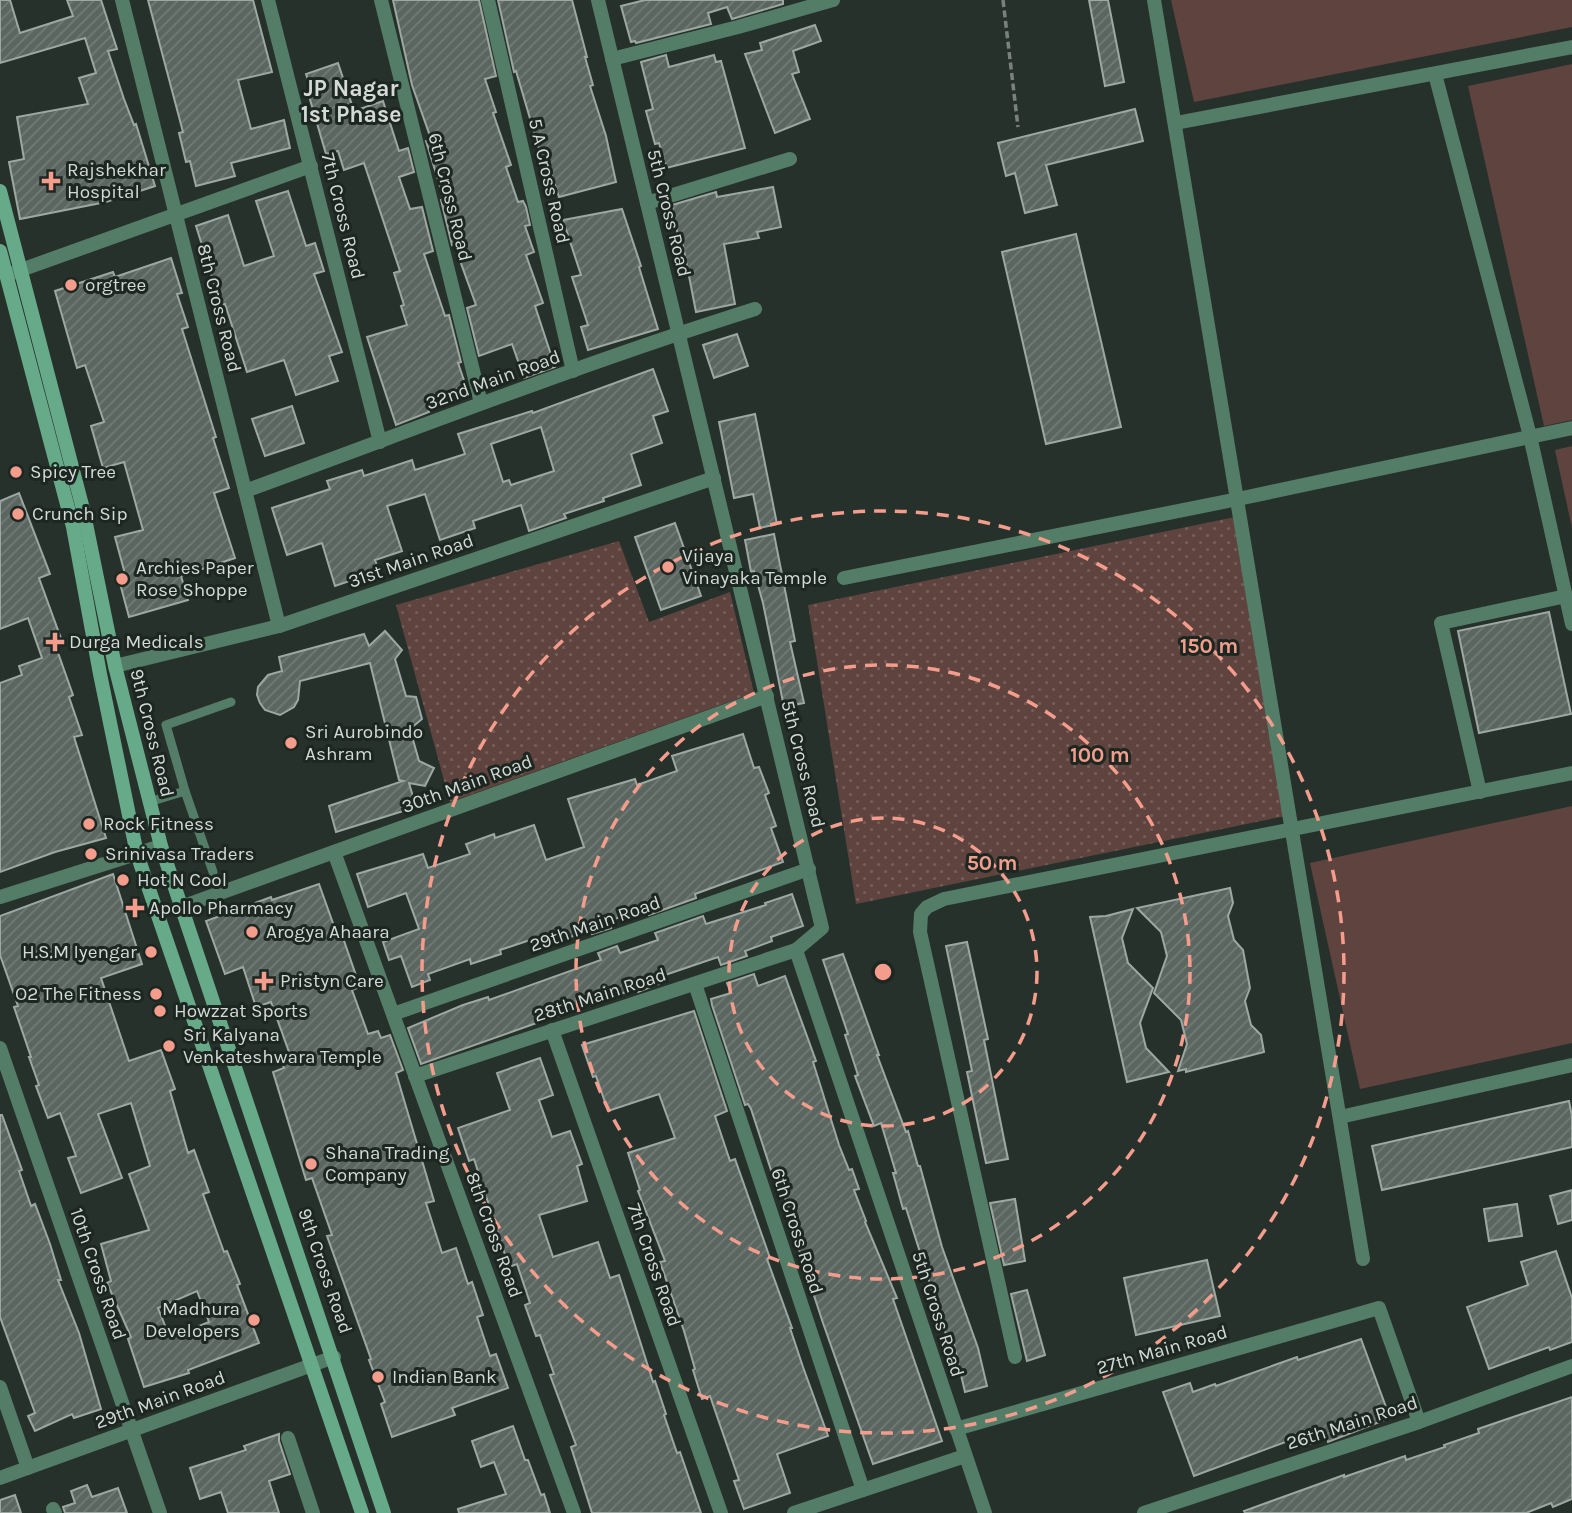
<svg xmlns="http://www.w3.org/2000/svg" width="1572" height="1513" font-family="Karla,sans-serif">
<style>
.green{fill:#5f433e}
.park{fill:url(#park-dots)}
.building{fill:url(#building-hatch);stroke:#9ca8a1;stroke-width:2;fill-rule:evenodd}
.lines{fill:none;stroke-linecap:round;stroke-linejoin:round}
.path{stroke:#7a827e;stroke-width:3.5;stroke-dasharray:7 3.5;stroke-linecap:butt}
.lane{stroke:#547d68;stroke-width:9}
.street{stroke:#547d68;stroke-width:14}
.secondary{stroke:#67aa89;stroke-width:14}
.ring{fill:none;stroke:#f49d8d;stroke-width:3.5;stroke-dasharray:12 9}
.poi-dot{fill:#f49d8d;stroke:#1d2722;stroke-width:2.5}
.labels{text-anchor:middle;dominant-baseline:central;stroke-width:6;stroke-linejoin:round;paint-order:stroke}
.poi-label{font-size:19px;fill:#d4dad7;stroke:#1d2722;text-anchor:start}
.street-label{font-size:19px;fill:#d4dad7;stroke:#1d2722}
.quarter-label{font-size:23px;font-weight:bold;fill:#d4dad7;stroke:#1d2722}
.centre{fill:#f49d8d;stroke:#1d2722;stroke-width:3.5}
.ring-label{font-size:21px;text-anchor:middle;font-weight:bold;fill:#f49d8d;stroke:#1d2722;stroke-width:6;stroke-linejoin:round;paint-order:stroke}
</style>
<defs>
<pattern id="park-dots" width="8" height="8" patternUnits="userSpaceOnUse" patternTransform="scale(1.75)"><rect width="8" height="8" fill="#5f433e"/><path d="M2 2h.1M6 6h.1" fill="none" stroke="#755e59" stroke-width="1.8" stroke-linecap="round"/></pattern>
<pattern id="building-hatch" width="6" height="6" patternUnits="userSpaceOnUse" patternTransform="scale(1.75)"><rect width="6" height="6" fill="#5b6660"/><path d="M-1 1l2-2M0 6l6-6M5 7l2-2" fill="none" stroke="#727b76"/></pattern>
</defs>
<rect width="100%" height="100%" fill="#27312b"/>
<g class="green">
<path d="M1171,0H1572V27L1194,102Z"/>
<path d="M1572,64V420L1544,426L1468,86Z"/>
<path d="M1572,446V528L1555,450Z"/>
<path d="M1572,806V1043L1360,1089L1310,863Z"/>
</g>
<g class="park">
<path d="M1235,517L1285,816L856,904L808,605Z"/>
<path d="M619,541L649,622L730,592L754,693L450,802L396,605Z"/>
</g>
<g class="building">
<path d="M0,0H10L20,33L73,16L67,0H101L117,49L108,51L124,99L134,125L136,124L155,186L106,202L20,219L9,162L24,159L17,117L88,104L79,78L96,73L85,38L0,63Z"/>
<path d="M148,0H253L272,72L238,80L251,129L284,120L290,148L231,163L235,176L196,186L190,161L186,162L179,133L183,132Z"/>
<path d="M393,0H479L496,76L485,79L496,112L493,113L511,165L506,167L518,202L523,201L526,207L530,225L525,226L534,252L526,255L543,303L535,306L555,367L524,378L512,344L479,356L467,308L476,305L454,244L452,245L441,200L444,199L426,141L431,139L412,85Z"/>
<path d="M498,0H572L587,57H585L593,85L590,86L606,136L616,182L559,197L546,157L542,159L516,71L514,72Z"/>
<path d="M645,0H783V4L732,19L727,7L708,13L711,24L636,43L635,41L631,42L621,6Z"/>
<path d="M1089,0H1108L1124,82L1105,86Z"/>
<path d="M815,25L821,41L793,51L799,72L792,74L810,119L775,133L745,54L762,50L760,43Z"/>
<path d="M666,55L669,67L714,55L716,62L721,61L745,148L666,168L659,143L655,144L646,111L653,109L641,62Z"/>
<path d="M338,63L354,111L383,101L399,151L408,148L414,172L399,177L410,209L422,207L433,251L424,254L445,316L449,315L461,362L458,363L466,386L425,399L429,412L396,425L367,337L407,325L401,306L404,305L394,273L400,271L364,163L344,170L338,151L326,154L309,96L313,94L306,74Z"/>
<path d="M1135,109L1143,141L1046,165L1057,205L1025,213L1015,173L1006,176L998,143Z"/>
<path d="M773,187L781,227L757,232L759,238L724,244L735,304L696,312L682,240L679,241L672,205L716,192L717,197Z"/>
<path d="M288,191L306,246L315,243L324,271L314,274L342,352L329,356L338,381L296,395L284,360L247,372L225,304L221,306L196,226L228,215L244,266L274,256L256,201Z"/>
<path d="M622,209L641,266L639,267L658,329L588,350L581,327L588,325L572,277L581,275L563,220Z"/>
<path d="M1076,234L1121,427L1046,444L1002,252Z"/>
<path d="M171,258L182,293L177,294L188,327L182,329L216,437L213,438L229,488L214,493L235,558L181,576L188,600L129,617L118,576L125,574L115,537L143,530L124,462L103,468L91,426L104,422L85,365L77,368L55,291L113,272L115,277Z"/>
<path d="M737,334L748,366L714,378L703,345Z"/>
<path d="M653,369L668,411L653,416L662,443L631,454L641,485L603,498L604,501L564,514L566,518L529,531L521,505L473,521L475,528L440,540L425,494L387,506L402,551L375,560L379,571L335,586L322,543L287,555L272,508L330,489L327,481L362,470L364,476L412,460L415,470L465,454L458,434L532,411L533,413ZM541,427L554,471L511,485L509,480L503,482L491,444Z"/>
<path d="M292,406L304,443L265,456L252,419Z"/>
<path d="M755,414L777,524L760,528L753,494L734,498L719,422Z"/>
<path d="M19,493L50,574L39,578L63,644L56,647L73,695L69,697L82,735L74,737L106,838L55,852L0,872V683L22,675L19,666L42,658L28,618L0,629V501Z"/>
<path d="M675,523L701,596L661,610L635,537Z"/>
<path d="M774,534L795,641L790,642L804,703L784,707L763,603L754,571L751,572L745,540Z"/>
<path d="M1549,612L1571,714L1479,733L1458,631Z"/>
<path d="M385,631L402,650L395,659L406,696L416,697L422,719L410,729L419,761L434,768L425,786L409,783L416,807L336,832L329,806L403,781L399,780L370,663L300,681L298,700L294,707L280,715L265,710L260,703L257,695L258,687L268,675L282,671L279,657L364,634L369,646Z"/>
<path d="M743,734L754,768L759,767L769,793L765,795L776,826L771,828L783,862L695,894L696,898L649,915L646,908L609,921L611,928L592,934L590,930L543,947L539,937L500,950L501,954L471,964L470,959L428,974L430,980L412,987L401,956L389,960L383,942L419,929L406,893L368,907L357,874L423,854L428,868L470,854L466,844L494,834L495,838L534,825L546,860L584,847L568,799L635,779L637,785L677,771L672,756Z"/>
<path d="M113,874L142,964L101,978L129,1061L161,1050L175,1089L170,1091L188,1153L194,1150L209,1192L203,1194L224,1252L227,1251L240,1284L237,1285L259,1343L188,1370L189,1373L144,1387L128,1339L131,1337L107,1283L111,1281L101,1244L149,1230L129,1174L150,1166L131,1103L98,1114L122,1178L81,1193L68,1158L76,1156L60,1113L48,1118L36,1086L39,1085L29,1057H31L14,1007L18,1006L0,955V916ZM197,1291L209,1322L170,1338L158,1308Z"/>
<path d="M319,884L339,940L343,938L360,987L352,990L368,1034L378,1031L381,1038L390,1035L403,1070L396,1073L434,1201L426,1203L442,1253L456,1248L468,1284L472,1282L483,1315L477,1317L490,1356L496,1354L508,1388L452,1408L455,1415L392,1437L381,1404L385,1402L369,1360L371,1359L327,1236L332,1235L312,1178L306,1180L273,1072L284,1068L282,1062L289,1059L287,1053L289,1052L271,1002L256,1007L243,967L225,974L206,921L271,897L272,900Z"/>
<path d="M1230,888L1233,903L1228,916L1234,940L1243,950L1250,988L1245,1001L1251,1025L1261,1035L1264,1052L1186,1072V1069L1178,1071L1187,1044L1181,1020L1154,993L1167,956L1161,932L1137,908Z"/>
<path d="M792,894L803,926L771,937L772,941L745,951L747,956L721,965L718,957L662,976L664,982L638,992L637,989L610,997L421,1064L408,1028L463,1005L488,997L489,1000L601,960L598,953L617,946L620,953L623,952L658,940L655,933L703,916L706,924L766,905L765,903Z"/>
<path d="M1133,909L1122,938L1128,963L1153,988L1140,1023L1146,1048L1169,1072L1127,1082L1090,917L1106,916Z"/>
<path d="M967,942L988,1039L984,1040L1008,1159L986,1163L967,1072L972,1071L946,946Z"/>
<path d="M843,954L879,1055H877L906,1132L908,1131L918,1166H920L942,1247L978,1348L987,1386L965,1392L954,1345L950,1347L906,1208L903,1209L893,1173H896L881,1123L874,1126L855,1076L858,1075L845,1035L848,1034L823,960Z"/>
<path d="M754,974L758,986L785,976L816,1061L813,1062L839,1145L849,1170L852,1169L859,1189L854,1190L866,1221L865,1222L897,1298L893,1299L942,1441L873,1464L823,1323L788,1216L791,1215L775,1169L771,1170L751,1109L748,1104L745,1105L712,1005L711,999L731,993L727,983Z"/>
<path d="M694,1011L727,1111L715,1116L730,1161L735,1159L770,1258L767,1259L792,1328H790L803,1367L828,1436L777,1454L790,1493L744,1509L734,1481L739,1480L710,1396L702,1399L693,1370L695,1369L684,1331L660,1262L665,1261L638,1191L640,1190L628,1153L675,1138L659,1094L608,1111L596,1076L593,1077L582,1045Z"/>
<path d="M540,1058L553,1095L539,1100L552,1137L570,1131L582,1164L577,1166L587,1201L539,1215L553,1257L598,1242L610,1278L619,1275L653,1382L655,1381L666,1414L664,1415L677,1453L680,1452L701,1513H592L571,1447L576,1445L550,1375L554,1374L540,1335L536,1336L525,1305L530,1303L517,1264L509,1267L474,1159L469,1161L458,1128L510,1110L497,1073Z"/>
<path d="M1569,1101L1572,1116V1147L1382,1190L1372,1146Z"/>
<path d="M0,1115H2L22,1170L19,1171L31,1206L35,1204L50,1244L61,1280H58L79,1333L101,1409L74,1418L72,1414L35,1431L28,1416L35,1413L0,1317Z"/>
<path d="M1572,1190V1220L1558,1224L1550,1196Z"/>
<path d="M1015,1199L1025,1261L1004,1265L990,1203Z"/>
<path d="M1517,1204L1522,1236L1489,1241L1484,1209Z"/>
<path d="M1556,1251L1572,1298V1342L1550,1350L1549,1347L1489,1369L1467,1307L1528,1285L1521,1262Z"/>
<path d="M1207,1260L1220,1316L1136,1335L1124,1278Z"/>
<path d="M1027,1290L1045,1355L1027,1361L1011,1294Z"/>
<path d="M1361,1339L1390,1418L1328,1442L1327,1438L1291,1450L1288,1441L1194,1476L1163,1392L1190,1383L1193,1392L1215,1384L1216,1386L1297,1357L1298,1360Z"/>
<path d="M1572,1397V1499L1553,1507L1551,1503L1526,1513H1245L1244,1511L1344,1475V1477L1405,1456L1406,1460L1445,1447L1444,1445L1479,1433L1478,1429Z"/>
<path d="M513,1426L525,1460H528L541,1495L544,1494L550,1513H459L458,1509L506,1494L494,1462L481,1467L472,1441Z"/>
<path d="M279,1434V1441L290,1474L269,1481L279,1513H228L221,1492L200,1499L190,1468L246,1450L244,1446Z"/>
<path d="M87,1485L92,1497L118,1488L127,1513H65L63,1507L75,1503L71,1491Z"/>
<path d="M15,1495L21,1513H0V1500Z"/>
</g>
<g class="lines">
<path class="path" d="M1003,0L1018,127"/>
<g class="lane">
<path d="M149,802L185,791"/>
<path d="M213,872L185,791L166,725L231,702"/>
</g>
<g class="street">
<path d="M122,0L279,626"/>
<path d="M268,0L380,442"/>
<path d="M381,0L481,403"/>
<path d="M488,0L573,371"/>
<path d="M598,0L822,928L796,950L985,1513"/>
<path d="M1154,0L1363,1259"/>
<path d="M612,59L738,27L833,0"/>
<path d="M1435,74L1530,436L1572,624"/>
<path d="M1176,123L1572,47"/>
<path d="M647,203L790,159"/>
<path d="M7,275L311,166"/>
<path d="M245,491C415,429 583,363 755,309"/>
<path d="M844,578L1238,499L1572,428"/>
<path d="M115,666L279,626L714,478"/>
<path d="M1480,792L1441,623L1566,596"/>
<path d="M334,852L574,1513"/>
<path d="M0,897L161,846"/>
<path d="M181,907L767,696"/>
<path d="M695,984L863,1490"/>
<path d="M393,1014L809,869"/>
<path d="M552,1030L721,1513"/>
<path d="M0,1048L160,1513"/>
<path d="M415,1076L796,950"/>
<path d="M1340,1117L1572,1065"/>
<path d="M1015,1357L920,932L921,914L927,907L944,899L1572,773"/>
<path d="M0,1387L28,1468"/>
<path d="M956,1429L1379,1308L1419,1422"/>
<path d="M288,1438L313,1513"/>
<path d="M0,1478L334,1357"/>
<path d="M53,1509L55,1513"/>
<path d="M794,1513L965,1456"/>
<path d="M1144,1513L1419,1422L1572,1366"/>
</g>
<g class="secondary">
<path d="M0,191L83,509L115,666L161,846L384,1513"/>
<path d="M0,251L73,527L100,674L137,854L362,1513"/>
</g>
</g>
<g class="ring">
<circle cx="883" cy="972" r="154"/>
<circle cx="883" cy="972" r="307"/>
<circle cx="883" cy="972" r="461"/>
</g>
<g class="poi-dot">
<path d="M47.5 170.5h7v7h7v7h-7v7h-7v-7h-7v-7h7z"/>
<circle cx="71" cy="285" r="7"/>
<circle cx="16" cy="472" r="7"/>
<circle cx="18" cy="514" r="7"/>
<circle cx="668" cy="567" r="7"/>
<circle cx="122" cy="579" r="7"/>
<path d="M51.5 631.5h7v7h7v7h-7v7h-7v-7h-7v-7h7z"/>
<circle cx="291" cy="743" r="7"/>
<circle cx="89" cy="824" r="7"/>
<circle cx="91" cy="854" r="7"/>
<circle cx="123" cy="880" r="7"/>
<path d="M131.5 897.5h7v7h7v7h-7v7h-7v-7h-7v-7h7z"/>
<circle cx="252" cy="932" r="7"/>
<circle cx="151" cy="952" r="7"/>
<path d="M260.5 970.5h7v7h7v7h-7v7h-7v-7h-7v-7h7z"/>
<circle cx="156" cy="994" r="7"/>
<circle cx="160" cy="1011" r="7"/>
<circle cx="169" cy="1046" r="7"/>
<circle cx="311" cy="1164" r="7"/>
<circle cx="254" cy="1320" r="7"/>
<circle cx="378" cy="1377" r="7"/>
</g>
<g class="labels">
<g class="poi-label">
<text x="67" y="170">Rajshekhar<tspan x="67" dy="22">Hospital</tspan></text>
<text x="85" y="285">orgtree</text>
<text x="30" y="472">Spicy Tree</text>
<text x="32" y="514">Crunch Sip</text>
<text x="682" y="556">Vijaya<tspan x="682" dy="22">Vinayaka Temple</tspan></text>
<text x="136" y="568">Archies Paper<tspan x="136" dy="22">Rose Shoppe</tspan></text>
<text x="69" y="642">Durga Medicals</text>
<text x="305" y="732">Sri Aurobindo<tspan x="305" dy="22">Ashram</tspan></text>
<text x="103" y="824">Rock Fitness</text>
<text x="105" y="854">Srinivasa Traders</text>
<text x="137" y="880">Hot N Cool</text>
<text x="149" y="908">Apollo Pharmacy</text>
<text x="266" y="932">Arogya Ahaara</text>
<text x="137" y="952" text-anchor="end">H.S.M Iyengar</text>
<text x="280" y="981">Pristyn Care</text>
<text x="142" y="994" text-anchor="end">O2 The Fitness</text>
<text x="174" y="1011">Howzzat Sports</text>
<text x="183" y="1035">Sri Kalyana<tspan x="183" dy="22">Venkateshwara Temple</tspan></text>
<text x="325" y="1153">Shana Trading<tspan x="325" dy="22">Company</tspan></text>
<text x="240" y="1309" text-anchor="end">Madhura<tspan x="240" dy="22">Developers</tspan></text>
<text x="392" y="1377">Indian Bank</text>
</g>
<g class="street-label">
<text transform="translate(549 181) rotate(77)">5 A Cross Road</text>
<text transform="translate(450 197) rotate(76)">6th Cross Road</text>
<text transform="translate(669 213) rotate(76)">5th Cross Road</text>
<text transform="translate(343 216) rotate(76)">7th Cross Road</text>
<text transform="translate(219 308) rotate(76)">8th Cross Road</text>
<text transform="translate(493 380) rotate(-20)">32nd Main Road</text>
<text transform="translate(411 561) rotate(-19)">31st Main Road</text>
<text transform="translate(152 733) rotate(76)">9th Cross Road</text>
<text transform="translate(803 764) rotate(76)">5th Cross Road</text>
<text transform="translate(467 784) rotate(-20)">30th Main Road</text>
<text transform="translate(595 924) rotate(-19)">29th Main Road</text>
<text transform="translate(600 995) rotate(-18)">28th Main Road</text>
<text transform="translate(797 1231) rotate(72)">6th Cross Road</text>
<text transform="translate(494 1235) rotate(70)">8th Cross Road</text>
<text transform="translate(654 1265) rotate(71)">7th Cross Road</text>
<text transform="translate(325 1271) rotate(71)">9th Cross Road</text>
<text transform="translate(98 1274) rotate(71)">10th Cross Road</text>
<text transform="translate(938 1314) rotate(72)">5th Cross Road</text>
<text transform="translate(1162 1350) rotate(-16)">27th Main Road</text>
<text transform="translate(160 1400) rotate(-20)">29th Main Road</text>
<text transform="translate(1352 1423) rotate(-18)">26th Main Road</text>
</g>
<g class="quarter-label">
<text x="351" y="88">JP Nagar<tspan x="351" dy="26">1st Phase</tspan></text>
</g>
</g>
<circle cx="883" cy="972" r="10" class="centre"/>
<g class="ring-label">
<text x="1209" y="653">150 m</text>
<text x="1100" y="762">100 m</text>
<text x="992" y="870">50 m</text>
</g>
</svg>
